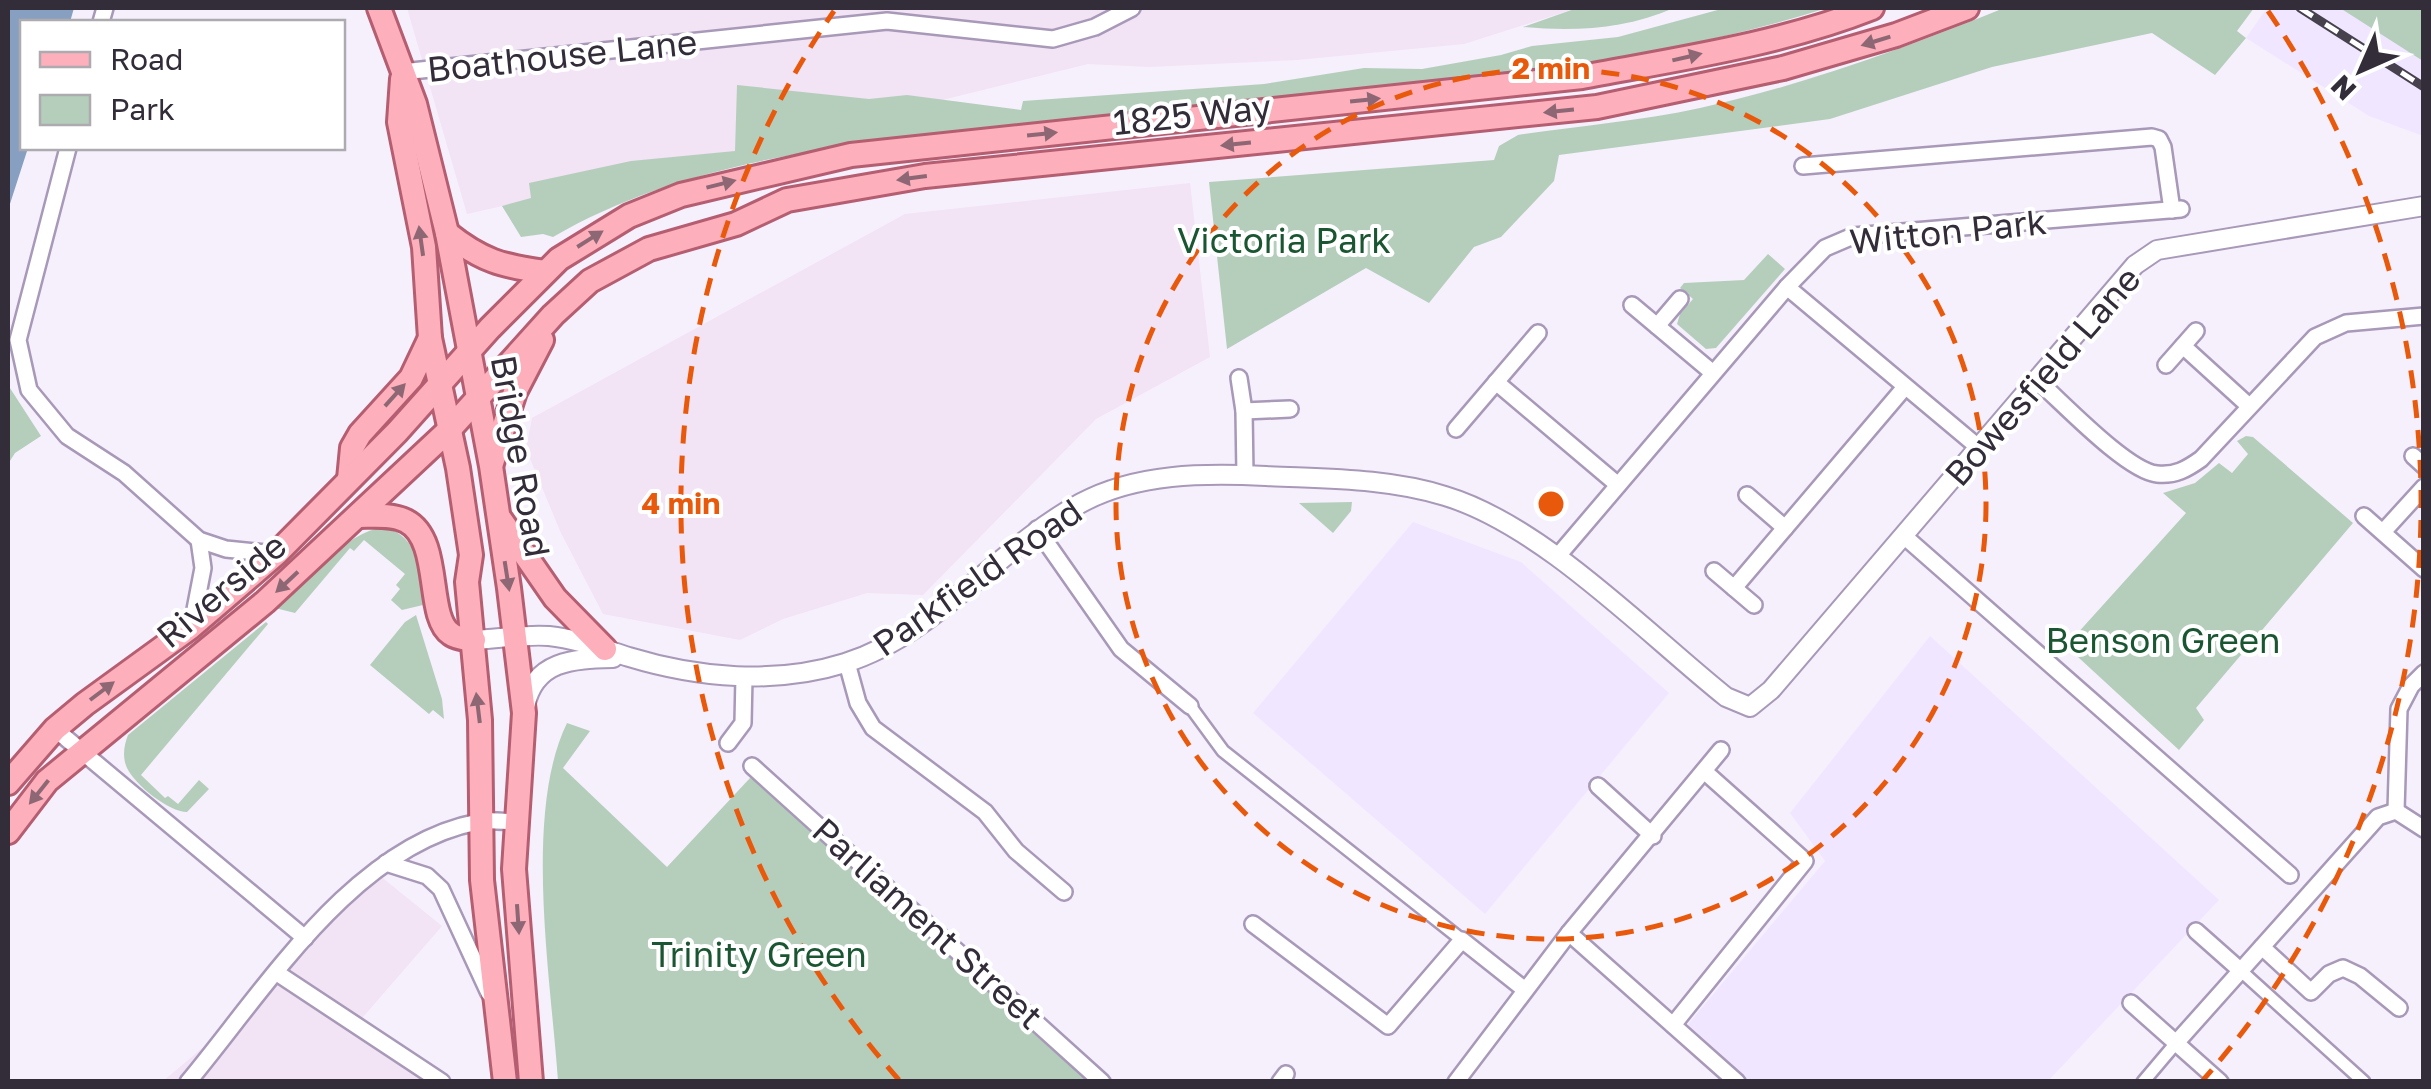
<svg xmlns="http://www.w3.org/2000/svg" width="2431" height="1089" font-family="'Golos Text',sans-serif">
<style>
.commercial{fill:#f2e3f5}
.built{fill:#f1e6ff}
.green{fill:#b5cebc}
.water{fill:#879fc0}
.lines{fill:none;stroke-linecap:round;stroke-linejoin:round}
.pedestrian-casing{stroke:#a899b8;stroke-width:16}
.minor-casing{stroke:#a899b8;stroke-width:20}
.tertiary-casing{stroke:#a899b8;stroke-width:22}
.primary-casing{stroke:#b55e71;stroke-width:28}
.pedestrian{stroke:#fff;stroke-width:11}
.minor{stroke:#fff;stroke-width:15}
.tertiary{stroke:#fff;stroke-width:18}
.primary{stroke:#fdafbc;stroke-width:22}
.rail-casing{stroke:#47404d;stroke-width:9}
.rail{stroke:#fff;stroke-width:5;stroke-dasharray:15;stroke-linecap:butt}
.oneway{fill:#8e6774}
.ring{fill:none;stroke:#e8590c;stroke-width:5;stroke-dasharray:18 12}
.labels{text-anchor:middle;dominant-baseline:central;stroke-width:8;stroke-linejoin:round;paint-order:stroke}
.street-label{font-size:35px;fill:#332c39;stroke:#fff}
.park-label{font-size:35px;fill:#1b5633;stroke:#fff}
.centre{fill:#e8590c;stroke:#fff;stroke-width:5}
.ring-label{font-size:30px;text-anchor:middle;font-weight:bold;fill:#e8590c;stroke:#fff;stroke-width:8;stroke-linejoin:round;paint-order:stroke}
</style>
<rect width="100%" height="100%" fill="#f6f0fd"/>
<g class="commercial">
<path d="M407,8H1577L1464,44L1297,60L1149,67L1088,64L656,171L467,214Z"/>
<path d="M1190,183L1210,357L1096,419L923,595L867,593L783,619L740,640L603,614L561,533L526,449L532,418L905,214Z"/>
<path d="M374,871L442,926L357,1024L442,1081L162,1082L226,1028Z"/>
</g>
<g class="built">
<path d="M2267,8H2375L2423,35V136L2369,116L2246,38Z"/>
<path d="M1413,522L1521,562L1669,693L1485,914L1253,713Z"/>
<path d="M1930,636L2219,900L2048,1081H1744L1684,1029L1825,861L1790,813Z"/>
</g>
<g class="green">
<path d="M1577,8H1674C1626,29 1575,32 1523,27Z"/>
<path d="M1725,8H1827C1679,55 1528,73 1374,88C1248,101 1123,112 997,127C847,144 685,160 553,237L543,234L521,237L502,206L531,198L529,183L631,161L735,151L737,85L869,99L907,95L1021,110L1023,101L1264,84L1364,68L1422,69L1501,55L1532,46L1618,37Z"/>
<path d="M2004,8H2254L2237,31L2246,38L2215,75L2152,33L1992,67L1830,119L1559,155L1554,181L1501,237L1474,247L1429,303L1366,268L1227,349L1209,182L1494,160L1499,146L1518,135C1578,126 1640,121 1700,108C1804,85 1905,48 2004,8Z"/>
<path d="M2340,8H2423V61Z"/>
<path d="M1768,254L1785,269L1716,348L1706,349L1677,324L1680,314L1693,299L1680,288L1684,283L1744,280Z"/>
<path d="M8,385L41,436L15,453L8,464Z"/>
<path d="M2246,436L2253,437L2353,523L2196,708L2204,720L2179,750L2066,646L2186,513L2163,493L2195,483L2219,463L2232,473L2248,454L2237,441Z"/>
<path d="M1352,502L1351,511L1333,533L1299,503Z"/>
<path d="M384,527C420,536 421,574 423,605L402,610L391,600L400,589L396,585L405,574L364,540L354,551L350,548L295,613L275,608C304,582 346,532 384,527Z"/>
<path d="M416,615L442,699L444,719L433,710L429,714L370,665L405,622Z"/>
<path d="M266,622L268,624L141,775L165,798L168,796L178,804L199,780L209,789L187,812C169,812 135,785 127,768C122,757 124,745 128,735Z"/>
<path d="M567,723L590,731L563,768L667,867L750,778L755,779L1088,1081H558C551,980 523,813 567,723Z"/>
</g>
<path class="water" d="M8,8H74L70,22H22V148H28L8,210Z"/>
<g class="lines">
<defs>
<g id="pedestrian">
<path d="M1190,706L1223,751L1462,940"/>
<path d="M2240,970L2364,1082"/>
<path d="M2143,1082L2176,1043"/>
</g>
<g id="minor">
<path d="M101,22L105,8"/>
<path d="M402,72L887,21L1053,39L1095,27L1132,8"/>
<path d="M68,148L18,340L29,390L67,436L124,473L199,540L226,549L276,554"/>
<path d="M1803,166L2152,137L2159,139L2163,147L2172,210"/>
<path d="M1787,287L1978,447"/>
<path d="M1632,305L1713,373"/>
<path d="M1657,326L1680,299"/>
<path d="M2183,346L2249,406"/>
<path d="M2166,365L2196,331"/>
<path d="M1239,378L1244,411L1245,475"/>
<path d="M2038,381C2063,403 2127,471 2157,474C2175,476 2187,469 2201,459L2315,337L2346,323L2424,316"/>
<path d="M1496,382L1618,485"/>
<path d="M1244,411L1290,409"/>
<path d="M1456,429L1538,333"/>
<path d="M2413,456L2424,466"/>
<path d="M1747,495L1785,528"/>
<path d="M2364,516L2424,569"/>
<path d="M1037,529L1121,649L1190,706"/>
<path d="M2383,532L2424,487"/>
<path d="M1904,536L2290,875"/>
<path d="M1557,557L1787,287L1825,248L1853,236L2181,209"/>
<path d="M1714,571L1754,605"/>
<path d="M1734,588L1905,387"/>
<path d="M192,625L203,568L199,540"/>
<path d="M847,663L858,703L873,728L985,812L1016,851L1064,892"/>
<path d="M55,729L305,938"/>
<path d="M728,743L743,723L744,677"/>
<path d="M752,766L1102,1082"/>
<path d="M1598,786L1653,836"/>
<path d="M2396,811L2399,709L2411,686L2424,673"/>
<path d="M2396,811L2424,829"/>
<path d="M386,863L427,876L441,889L489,993"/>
<path d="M1253,924L1388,1026L1462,940L1525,990"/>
<path d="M2196,931L2240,970"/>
<path d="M1569,933L1737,1082"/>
<path d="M2262,947L2311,992L2329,974L2343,968L2360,976L2399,1008"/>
<path d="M277,973L442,1082"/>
<path d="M2131,1003L2220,1082"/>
<path d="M1673,1025L1805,861L1704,771"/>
<path d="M2176,1043L2378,817L2396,811"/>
<path d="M188,1082C264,991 354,845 478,822C489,819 504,822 516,822"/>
<path d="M1280,1082L1286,1074"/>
<path d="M1456,1082L1569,933L1721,750"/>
</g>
<g id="tertiary">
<path d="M474,640C498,639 525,634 549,636C577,639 603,649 629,657C698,678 775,685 845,663C938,634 997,548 1081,503C1137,473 1204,473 1266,476C1326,479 1387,478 1445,496C1542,525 1646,633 1726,697L1750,707L1771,690L2135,265L2157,250L2424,206"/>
<path d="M525,707C534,660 573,659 613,658"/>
</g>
<g id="primary">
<path d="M379,8L415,104L447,233L491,466L509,588L524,713L514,869L531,1082"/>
<path d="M402,79L399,122L424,247L430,338L458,468L471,555L467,582L480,720L482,880L505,1082"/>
<path d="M447,233C482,261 502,266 545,272"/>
<path d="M492,463L515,392L542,340"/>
<path d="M349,479L352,448L360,434L411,378L430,338"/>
<path d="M359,516C373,516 392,514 406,521C443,540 425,617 451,634C456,638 467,639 474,640"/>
<path d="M501,520L555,598L605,649"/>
<path d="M8,783L55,729L85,704L191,627L276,554L397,432L490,328L559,259L629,216L681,195L851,155L1582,77C1678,59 1781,44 1872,8"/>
<path d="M8,832L47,781L265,602L449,430L553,315L590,281L649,249L736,224L787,200L925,176L1597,107L1783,68L1896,35L1967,8"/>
</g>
</defs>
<use href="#pedestrian" class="pedestrian-casing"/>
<use href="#minor" class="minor-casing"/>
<use href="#tertiary" class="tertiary-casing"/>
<use href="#primary" class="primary-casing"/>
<use href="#pedestrian" class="pedestrian"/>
<use href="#minor" class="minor"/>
<use href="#tertiary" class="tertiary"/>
<use href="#primary" class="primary"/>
<defs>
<path id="rail" d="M2300,8L2424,87"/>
</defs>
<use href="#rail" class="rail-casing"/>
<use href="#rail" class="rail"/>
</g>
<defs><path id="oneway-solid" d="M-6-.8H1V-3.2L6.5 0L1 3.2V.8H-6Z" transform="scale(2.5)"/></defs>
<g class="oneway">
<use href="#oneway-solid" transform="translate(1876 41) rotate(163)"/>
<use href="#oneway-solid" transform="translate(1687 57) rotate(-13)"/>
<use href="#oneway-solid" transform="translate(1365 100) rotate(-6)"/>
<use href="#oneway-solid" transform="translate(1559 111) rotate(174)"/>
<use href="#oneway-solid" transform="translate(1042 134) rotate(-6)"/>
<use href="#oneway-solid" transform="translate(1236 144) rotate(174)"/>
<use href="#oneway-solid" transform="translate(912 178) rotate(172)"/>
<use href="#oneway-solid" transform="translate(721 184) rotate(-14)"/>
<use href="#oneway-solid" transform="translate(590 239) rotate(-32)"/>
<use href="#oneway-solid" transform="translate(421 241) rotate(-98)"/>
<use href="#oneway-solid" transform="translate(395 395) rotate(-48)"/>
<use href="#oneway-solid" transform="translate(507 576) rotate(81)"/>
<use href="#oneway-solid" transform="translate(287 582) rotate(137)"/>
<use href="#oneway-solid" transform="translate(102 691) rotate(-37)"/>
<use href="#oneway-solid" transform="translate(478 708) rotate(-97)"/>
<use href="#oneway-solid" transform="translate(39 792) rotate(129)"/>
<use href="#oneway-solid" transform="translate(518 919) rotate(86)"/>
</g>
<g class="ring">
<circle cx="1551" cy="504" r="435"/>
<path d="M899 1080A870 870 0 0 1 834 11M2268 11A870 870 0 0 1 2203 1080"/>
</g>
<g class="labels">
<g class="street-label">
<text transform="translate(562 55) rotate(-6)">Boathouse Lane</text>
<text transform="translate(1192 114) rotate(-6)">1825 Way</text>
<text transform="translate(1948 231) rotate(-6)">Witton Park</text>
<text transform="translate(2042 376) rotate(-49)">Bowesfield Lane</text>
<text transform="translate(521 456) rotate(80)">Bridge Road</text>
<text transform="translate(977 577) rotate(-35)">Parkfield Road</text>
<text transform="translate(221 590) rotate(-40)">Riverside</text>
<text transform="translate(928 923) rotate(42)">Parliament Street</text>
</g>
<g class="park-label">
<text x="1284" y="240">Victoria Park</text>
<text x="2163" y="640">Benson Green</text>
<text x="759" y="954">Trinity Green</text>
</g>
</g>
<circle cx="1551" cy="504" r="15" class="centre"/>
<g class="ring-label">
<text x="1551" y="79">2 min</text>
<text x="681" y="514">4 min</text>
</g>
<rect width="2431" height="1089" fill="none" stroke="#332c39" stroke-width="20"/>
<rect x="20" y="20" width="325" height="130" fill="#ffffff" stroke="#adabb0" stroke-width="2.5"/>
<rect x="40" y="52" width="50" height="15" fill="#fdafbc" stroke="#adabb0" stroke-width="2.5"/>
<text x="110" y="70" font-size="30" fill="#332c39">Road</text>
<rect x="40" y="95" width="50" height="30" fill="#b5cebc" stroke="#adabb0" stroke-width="2.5"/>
<text x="110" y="120" font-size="30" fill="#332c39">Park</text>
<g transform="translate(2361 70) rotate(225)" stroke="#ffffff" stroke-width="8" paint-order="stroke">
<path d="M0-8L18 38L0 25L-18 38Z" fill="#332c39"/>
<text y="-15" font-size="28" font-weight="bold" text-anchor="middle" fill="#332c39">N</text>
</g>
</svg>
